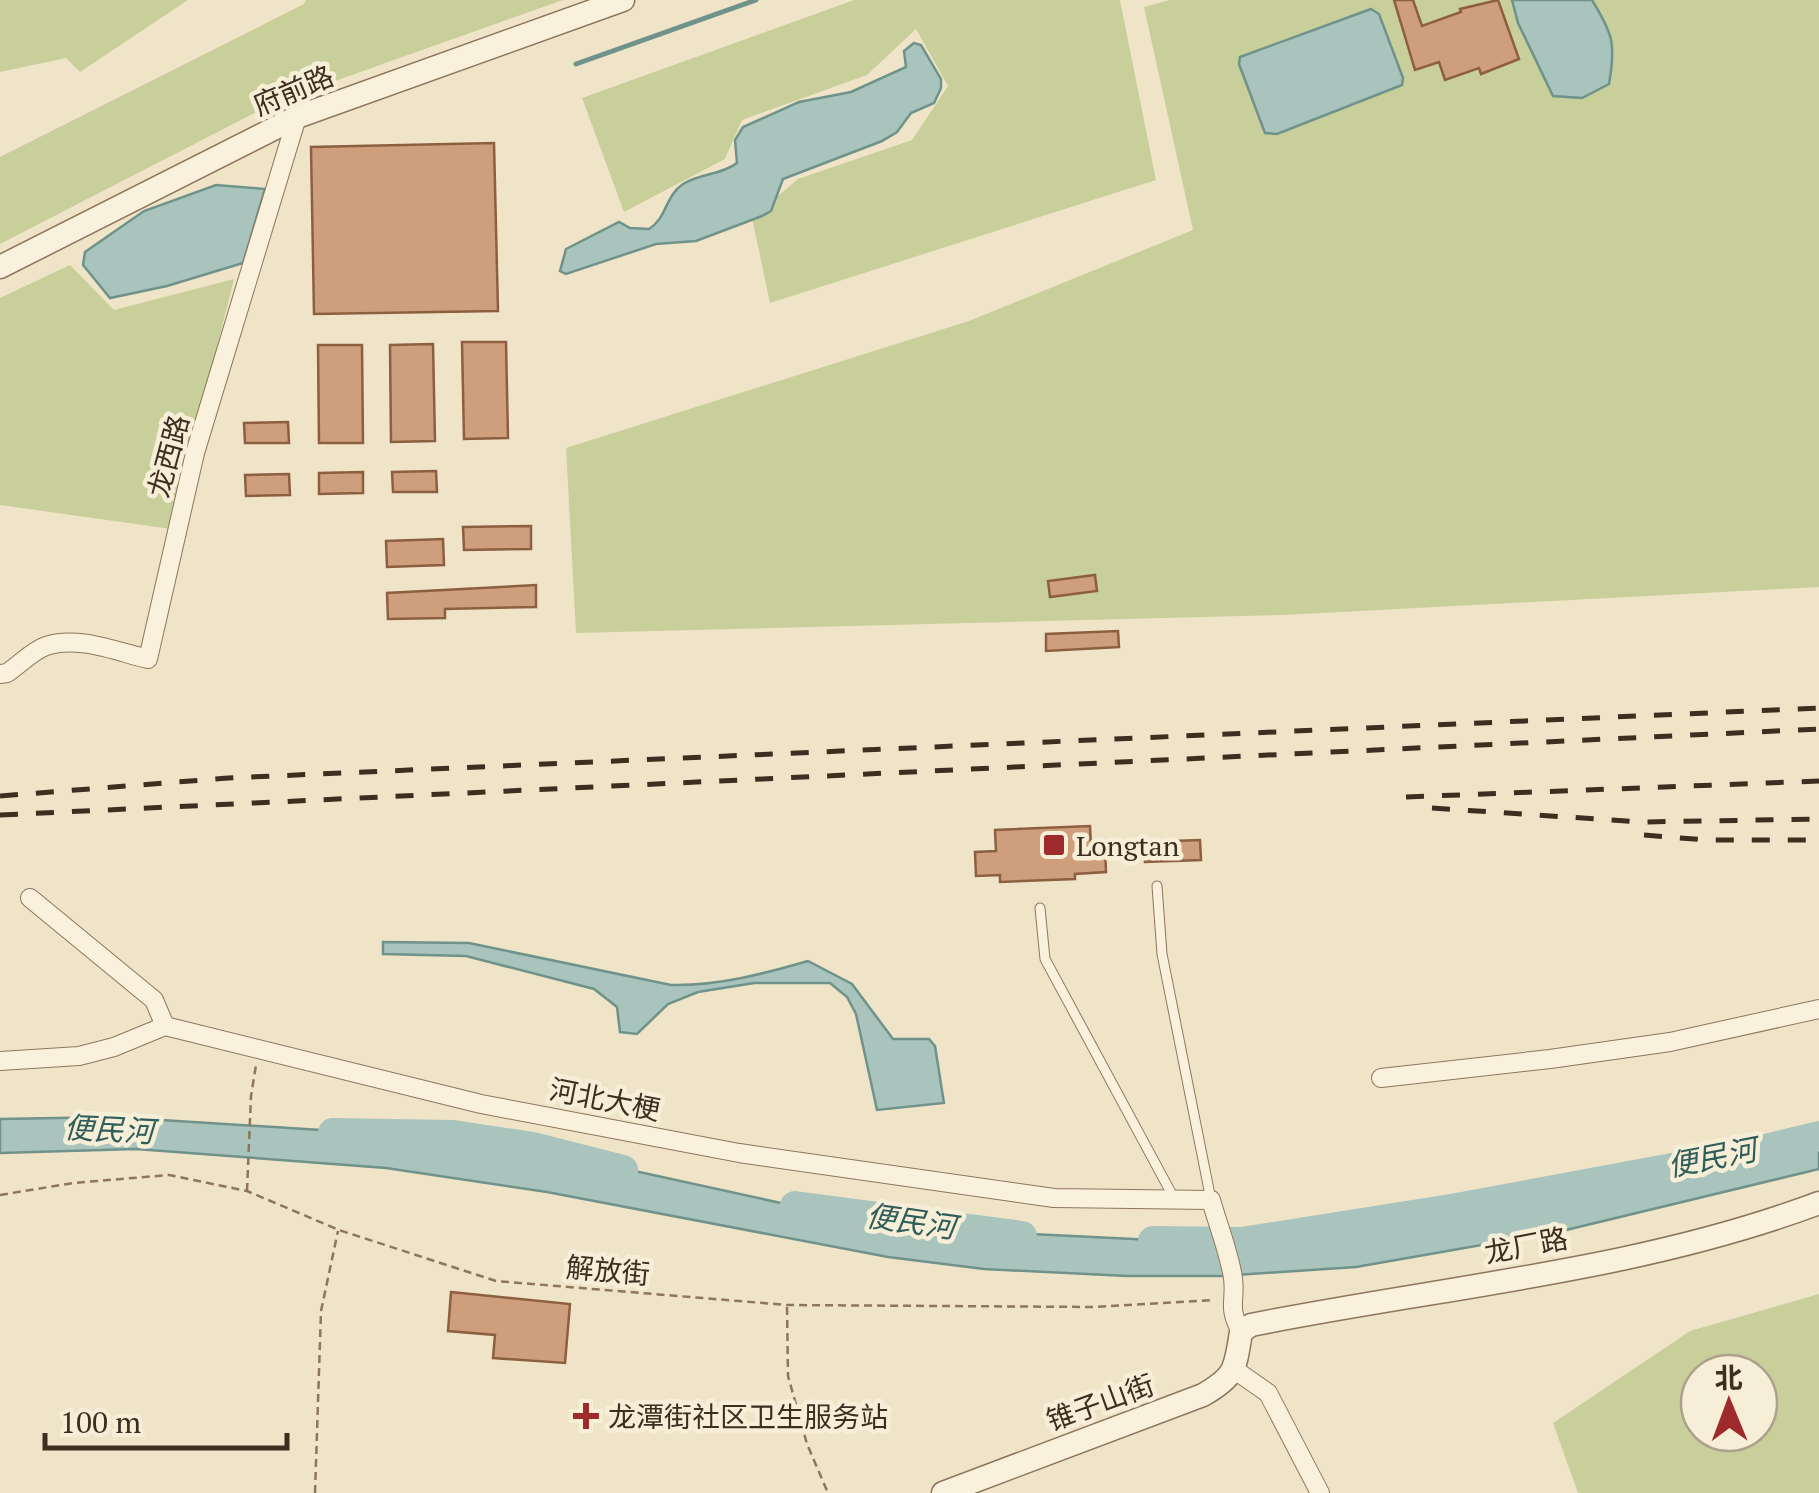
<svg xmlns="http://www.w3.org/2000/svg" width="1819" height="1493" font-family="'PT Serif','Noto Sans SC',serif">
<style>
.green{fill:#c9cf9b;fill-rule:evenodd}
.water{fill:#a9c4bc;stroke:#6f938a;stroke-width:2.5}
.lines{fill:none;stroke-linecap:round;stroke-linejoin:round}
.stream{stroke:#6f938a;stroke-width:5}
.river{stroke:#a9c4bc;stroke-width:30}
.building{fill:#cf9f7d;stroke:#8d5f41;stroke-width:2.5}
.service-casing{stroke:#8d765c;stroke-width:11}
.minor-casing{stroke:#8d765c;stroke-width:20}
.tertiary-casing{stroke:#8d765c;stroke-width:25}
.path{stroke:#8d765c;stroke-width:2.5;stroke-dasharray:8 5;stroke-linecap:butt}
.service{stroke:#faf1dc;stroke-width:9}
.minor{stroke:#faf1dc;stroke-width:18}
.tertiary{stroke:#faf1dc;stroke-width:22}
.rail{stroke:#3d2e20;stroke-width:5;stroke-dasharray:18 18;stroke-linecap:butt}
.poi-dot{fill:#9e2a2b;stroke:#f7eed8;stroke-width:4}
.labels{text-anchor:middle;dominant-baseline:central;stroke-width:9;stroke-linejoin:round;paint-order:stroke}
.street-label{font-size:28px;fill:#3d2e20;stroke:#f7eed8}
.poi-label{font-size:28px;fill:#3d2e20;stroke:#f7eed8;text-anchor:start}
.water-label{font-size:30px;font-style:italic;fill:#2f5d5a;stroke:#f7eed8}
</style>
<rect width="100%" height="100%" fill="#f0e4c8"/>
<g class="green">
<path d="M0,0H188L80,72L66,58L0,72Z"/>
<path d="M306,0H563L276,102L0,244V157L304,4Z"/>
<path d="M854,0H1120L1156,180L770,303L752,218L798,179L912,140L948,86L916,29L867,75L742,120L725,159L624,212L582,98Z"/>
<path d="M1170,0H1819V587L1284,615L576,633L566,448L969,321L1193,230L1144,7Z"/>
<path d="M70,265L114,310L234,279L171,529L0,505V298Z"/>
<path d="M1819,1294V1493H1578L1553,1423L1690,1331ZM1699,1373H1759V1433H1699Z"/>
</g>
<g class="water">
<path d="M1512,0H1592C1613,34 1616,44 1609,84L1582,98L1553,96L1518,23Z"/>
<path d="M1371,9L1379,14L1403,78L1402,85L1277,134L1265,133L1239,64L1240,57Z"/>
<path d="M914,43L921,45L941,79V88L934,103L911,113L897,132L882,141L783,179L771,211L762,216L696,241L656,244L566,274L560,271L566,249L619,222L630,228L649,229C667,218 665,196 683,184C701,173 721,175 737,163L735,140L743,127L799,102L851,92L906,67L904,51Z"/>
<path d="M216,185L265,189L243,263L167,286L110,298L83,265L85,252L144,211Z"/>
<path d="M383,942L469,943L671,985C718,986 763,974 808,961L852,984L893,1039H929L935,1046L944,1103L877,1110L856,1014L847,997L830,983H754L698,992L668,1004L637,1034L620,1032L617,1007L594,989L466,956L383,954Z"/>
<path d="M114,1117L432,1137L589,1161L790,1205L907,1223L988,1232L1215,1243L1271,1242L1440,1218L1695,1166L1819,1136V1169L1562,1231L1356,1267L1221,1276H1127L984,1269L888,1257L547,1192L386,1168L136,1149L0,1153V1119Z"/>
</g>
<g class="lines">
<path class="stream" d="M576,64L756,0"/>
<g class="river">
<path d="M333,1133L453,1135L533,1147L623,1170"/>
<path d="M795,1206L1022,1236"/>
<path d="M1153,1241L1242,1242L1457,1208L1737,1156L1819,1136"/>
</g>
</g>
<g class="building">
<path d="M1394,0H1413L1422,26L1461,12L1460,9L1498,0L1519,59L1481,74L1479,68L1445,80L1439,62L1415,70Z"/>
<path d="M494,143L498,311L314,314L311,147Z"/>
<path d="M462,342H506L508,438L464,439Z"/>
<path d="M433,344L435,441L391,442L390,345Z"/>
<path d="M318,345H362L363,443H319Z"/>
<path d="M288,422L289,443H245L244,423Z"/>
<path d="M436,471L437,492H393L392,472Z"/>
<path d="M363,472V493L319,494V473Z"/>
<path d="M289,474L290,495L246,496L245,475Z"/>
<path d="M531,526V549L464,550L463,527Z"/>
<path d="M443,539L444,565L387,567L386,541Z"/>
<path d="M1095,575L1097,591L1050,597L1048,581Z"/>
<path d="M536,585V607L445,609V618L388,619L387,593Z"/>
<path d="M1118,631L1119,647L1046,651V634Z"/>
<path d="M1090,826L1091,847H1105L1106,872L1075,874V879L1000,882V875L976,876L975,852L996,851L995,830Z"/>
<path d="M1200,840L1201,860L1145,862L1144,842Z"/>
<path d="M451,1292L570,1304L565,1363L493,1358L495,1335L448,1331Z"/>
</g>
<g class="lines">
<defs>
<g id="service">
<path d="M1157,886L1162,954L1211,1200"/>
<path d="M1040,908L1045,959L1175,1200"/>
</g>
<g id="minor">
<path d="M0,674L7,673C19,665 32,651 46,646C77,635 118,652 148,659L195,453L297,117"/>
<path d="M30,898L154,1000L165,1026"/>
<path d="M0,1061L79,1056L114,1047L165,1026L481,1104L739,1153L1054,1198L1211,1200C1218,1225 1229,1252 1233,1278C1236,1303 1227,1306 1241,1332"/>
<path d="M1381,1078L1550,1059L1670,1042L1819,1009"/>
<path d="M1235,1370L1268,1393L1320,1493"/>
</g>
<g id="tertiary">
<path d="M0,267L297,117L623,0"/>
<path d="M943,1493L1203,1395C1236,1376 1235,1369 1241,1332L1251,1325C1440,1287 1638,1271 1819,1203"/>
</g>
</defs>
<use href="#service" class="service-casing"/>
<use href="#minor" class="minor-casing"/>
<use href="#tertiary" class="tertiary-casing"/>
<g class="path">
<path d="M247,1191L251,1096L256,1065"/>
<path d="M0,1195L73,1183L169,1175L247,1191L339,1230L496,1281L787,1305L1092,1307L1213,1300"/>
<path d="M787,1307L788,1376L807,1444L828,1493"/>
<path d="M315,1493L321,1311L338,1231"/>
</g>
<use href="#service" class="service"/>
<use href="#minor" class="minor"/>
<use href="#tertiary" class="tertiary"/>
<g class="rail">
<path d="M0,796L228,778L1819,708"/>
<path d="M1406,797L1819,781"/>
<path d="M1432,808L1642,822L1819,819"/>
<path d="M0,815L1819,729"/>
<path d="M1644,835L1706,840H1819"/>
</g>
</g>
<g class="poi-dot">
<rect x="1042" y="833" width="24" height="24" rx="5"/>
<path d="M581 1401h10v10h10v10h-10v10h-10v-10h-10v-10h10z"/>
</g>
<g class="labels">
<g class="street-label">
<text transform="translate(293 90) rotate(-23)">府前路</text>
<text transform="translate(168 456) rotate(-75)">龙西路</text>
<text transform="translate(605 1099) rotate(11)">河北大梗</text>
<text transform="translate(1526 1245) rotate(-11)">龙厂路</text>
<text transform="translate(608 1270) rotate(5)">解放街</text>
<text transform="translate(1100 1402) rotate(-20)">锥子山街</text>
</g>
<g class="poi-label">
<text x="1076" y="845">Longtan</text>
<text x="608" y="1416">龙潭街社区卫生服务站</text>
</g>
<g class="water-label">
<text transform="translate(109 1129) rotate(3)">便民河</text>
<text transform="translate(1712 1157) rotate(-11)">便民河</text>
<text transform="translate(911 1221) rotate(8)">便民河</text>
</g>
</g>
<g transform="translate(1729 1403) rotate(359)"><circle r="48" fill="#f7eed8" stroke="#ada18e" stroke-width="2.5"/>
<path d="M0-8L18 38L0 25L-18 38Z" fill="#9e2a2b"/>
<text y="-15" font-size="28" font-weight="bold" text-anchor="middle" fill="#3d2e20">北</text>
</g>
<path d="M45 1433v15h242v-15" fill="none" stroke="#3d2e20" stroke-width="5"/>
<text x="60" y="1433" font-size="30" fill="#3d2e20" stroke="#f7eed8" stroke-width="8" paint-order="stroke">100 m</text>
</svg>
